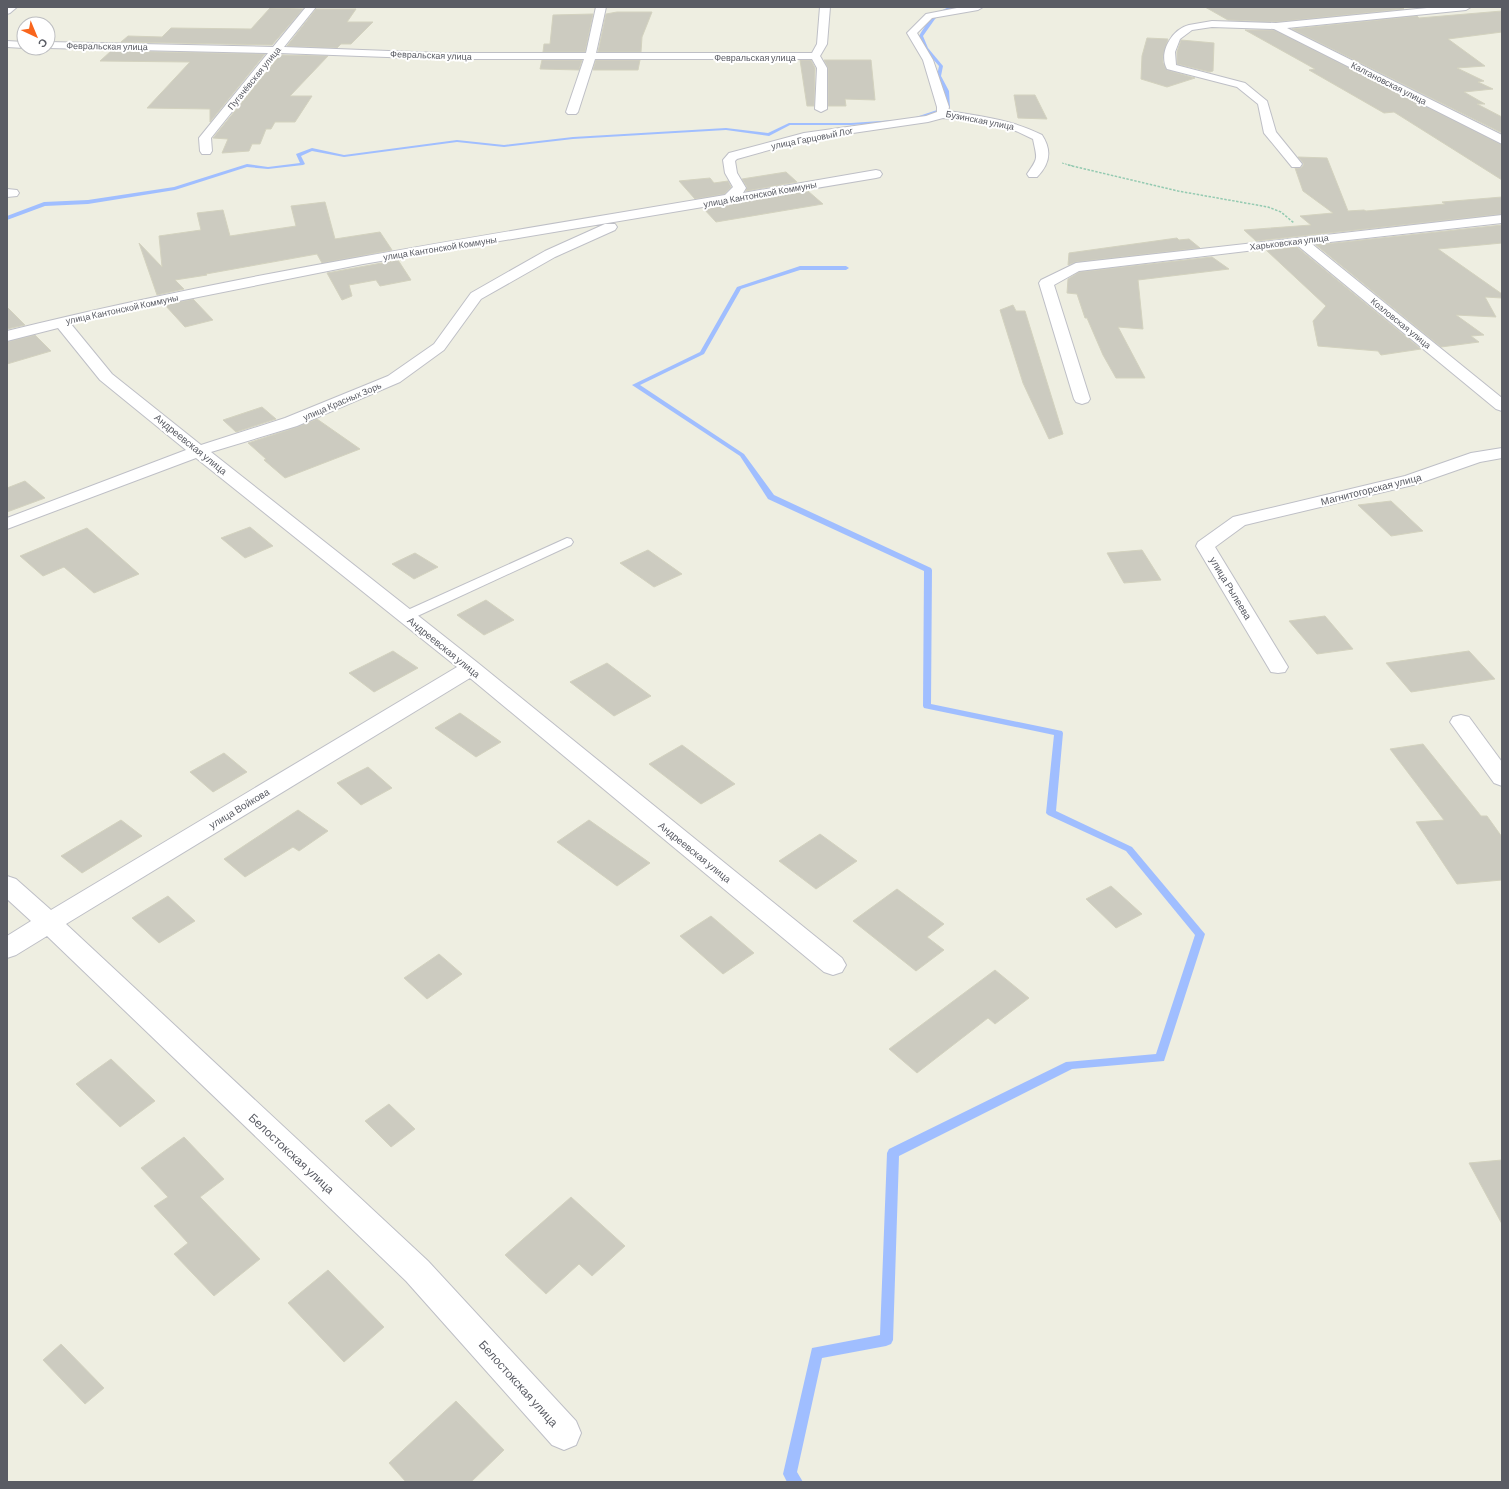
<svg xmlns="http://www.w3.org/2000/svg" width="1509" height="1489" font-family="Barlow,sans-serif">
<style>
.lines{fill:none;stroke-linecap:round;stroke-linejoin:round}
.stream{fill:#a0beff;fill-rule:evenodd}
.building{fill:#cccbc0;stroke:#d3d2bf}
.lane-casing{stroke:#bebfc6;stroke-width:2}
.street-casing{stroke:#bebfc6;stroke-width:2}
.path-far1{stroke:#94cab1;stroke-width:1;stroke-dasharray:2 1;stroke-linecap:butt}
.path{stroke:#94cab1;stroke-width:1.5;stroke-dasharray:2.5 1.5;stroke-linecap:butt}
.lane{fill:#fff;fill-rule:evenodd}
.street{fill:#fff;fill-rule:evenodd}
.labels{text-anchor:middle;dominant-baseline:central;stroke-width:4;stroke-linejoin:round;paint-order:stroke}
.far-street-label{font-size:9px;fill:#5a5c64;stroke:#fff}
.street-label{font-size:10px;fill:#5a5c64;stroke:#fff}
.near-street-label{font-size:12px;fill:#5a5c64;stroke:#fff}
</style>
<rect width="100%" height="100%" fill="#eeeee1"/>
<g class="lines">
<g class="stream">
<path d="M949,7H955L942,13L935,19L923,36L928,48L943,66L941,76L949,91L950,108L910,121L851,125H790L769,136L726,130L573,139L504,147L457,142L344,157L312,151L301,156L305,164L303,165L268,169L247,167L175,190L88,204L45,206L7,220V216L44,202L88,200L174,187L247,164L268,167L300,163L296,154L312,148L344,155L457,140L504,145L573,137L726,128L768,133L789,123H851L910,119L946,107L944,91L937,76L939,66L924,49L919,36C927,22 934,13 949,7Z"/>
<path d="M800,266H846L849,268L846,270H800L741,289L704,354L640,385L744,454L774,495L931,568L932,570L931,704L1062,731L1063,733L1056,811L1132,847L1205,934L1164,1061L1072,1069L899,1156L893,1340L891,1344L886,1346L822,1358L797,1472L803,1482H787L783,1474L812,1348L880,1335L887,1153L889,1149L1066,1062L1156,1054L1195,935L1126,851L1048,815L1046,813L1054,735L924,708L923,706L924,571L768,499L740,456L632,385L700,352L737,287Z"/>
</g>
</g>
<g class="building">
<path d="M1205,7H1401L1404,9L1276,22L1228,20Z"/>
<path d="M270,8L303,9L272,45L121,42L128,36L162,37L171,28L251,29Z"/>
<path d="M316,9H356L347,22H373L351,44H341L337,48L287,46Z"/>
<path d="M1502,11V32L1448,39L1485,66L1457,68L1484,81L1478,82L1493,89L1464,92L1485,104H1477L1502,117V133L1292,29L1417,16L1419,18Z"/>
<path d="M617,12H652L642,37L641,52H598L606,14Z"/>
<path d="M593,14L585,52H543L544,44H550L553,15Z"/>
<path d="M1245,30H1274L1502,145V180L1394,112L1384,113L1309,70L1315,69Z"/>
<path d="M1147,38L1168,39L1163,56V63L1167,70L1195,78L1167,87L1141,79L1142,56Z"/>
<path d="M1181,40L1214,43L1213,71L1210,72L1177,64V52Z"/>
<path d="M111,51L265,54L210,122V109L147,108L190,62L100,61Z"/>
<path d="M280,55L328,56L290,96H312L295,122H275L271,129H266L260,144H252L249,151L222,153L228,139L213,138Z"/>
<path d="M542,60H582L579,70L540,69Z"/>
<path d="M596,60H640L638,70H593Z"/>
<path d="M800,60H811L815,68L814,106H807Z"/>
<path d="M824,60H871L875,100L845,99L846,106H828V68Z"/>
<path d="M1014,95H1035L1047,119L1018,118Z"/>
<path d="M1298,157L1327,158L1348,211L1364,210L1366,211L1445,204L1442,202L1502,197V214L1256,241L1244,230L1311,225L1300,216L1333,213L1303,191L1295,168H1301L1304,164Z"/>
<path d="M786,172L797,182L746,191L747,187L742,179Z"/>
<path d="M710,178L714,183L728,181L731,187L724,194L695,199L679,181Z"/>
<path d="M808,191L823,204L716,222L703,208Z"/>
<path d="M325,202L335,239L380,232L392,250L322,263L317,254L206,274L207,275L175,280L184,289L157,295L139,243L162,267L159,236L201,230L197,213L223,210L230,236L296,226L291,206Z"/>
<path d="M1502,225V243L1438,249L1502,294V298L1485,297L1496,317L1456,315L1484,335L1471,336L1479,342L1441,347L1316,245Z"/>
<path d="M1177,238L1179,240L1189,239L1200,248L1076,262L1068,265L1069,253Z"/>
<path d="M1297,247L1421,349L1381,355L1378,351L1318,346L1313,321L1326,306L1266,250Z"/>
<path d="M1212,257L1229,269L1138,280L1143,329L1118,327L1145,378H1116L1103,355L1087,318H1085L1077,294L1067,293L1068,279L1079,272Z"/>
<path d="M398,260L411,280L380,286L376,280L349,285L352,296L342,300L327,273Z"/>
<path d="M193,299L213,320L185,327L165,305Z"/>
<path d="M1013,305L1016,311H1025L1063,434L1049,439L1023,383L1000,310Z"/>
<path d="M7,307L25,325L7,329Z"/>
<path d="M35,335L51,351L7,364V342Z"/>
<path d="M262,407L276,419L236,432L223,420Z"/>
<path d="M317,419L360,449L285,478L264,460L266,459L248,443L297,427Z"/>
<path d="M25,481L45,498L7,512V488Z"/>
<path d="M1391,501L1423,531L1391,536L1358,505Z"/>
<path d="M250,527L273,546L245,558L221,538Z"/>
<path d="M87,528L139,574L94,593L64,567L43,576L20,556Z"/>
<path d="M648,550L682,574L654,587L620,563Z"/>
<path d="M1142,550L1161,580L1124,583L1107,553Z"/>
<path d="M415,553L438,567L414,579L392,564Z"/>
<path d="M486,600L514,620L484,635L457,615Z"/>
<path d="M1325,616L1353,649L1317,654L1289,621Z"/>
<path d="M393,651L418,668L374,692L349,673Z"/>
<path d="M1469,651L1495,679L1411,692L1386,663Z"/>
<path d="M607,663L651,696L614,716L570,682Z"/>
<path d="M460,713L501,742L476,757L435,728Z"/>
<path d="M1423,744L1481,816H1487L1502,837V880L1457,884L1416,822L1444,820L1390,749Z"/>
<path d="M682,745L735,784L701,804L649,764Z"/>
<path d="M224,753L247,772L213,792L190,772Z"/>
<path d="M368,767L392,788L361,805L337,783Z"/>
<path d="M298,810L328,831L299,851L293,847L245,877L224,859Z"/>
<path d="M121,820L142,836L82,873L61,856Z"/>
<path d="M589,820L650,863L617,886L557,842Z"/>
<path d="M820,834L857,861L816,889L779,861Z"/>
<path d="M1111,886L1142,914L1116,928L1086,899Z"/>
<path d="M897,889L944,924L927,937L944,950L916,971L853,921Z"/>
<path d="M168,896L195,921L159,943L132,918Z"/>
<path d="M711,916L754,953L723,974L680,936Z"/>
<path d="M439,954L462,974L427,999L404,978Z"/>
<path d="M995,970L1029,998L995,1024L988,1018L917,1073L889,1049Z"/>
<path d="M111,1059L155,1101L120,1127L76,1084Z"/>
<path d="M389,1104L415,1129L391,1147L365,1121Z"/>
<path d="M184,1137L224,1179L200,1197L260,1259L214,1296L174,1254L188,1243L154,1206L168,1197L141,1168Z"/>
<path d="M1502,1160V1224L1469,1163Z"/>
<path d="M571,1197L625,1246L592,1276L579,1264L546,1294L505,1255Z"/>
<path d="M328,1270L384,1327L344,1362L288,1303Z"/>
<path d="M61,1344L104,1388L85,1404L43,1360Z"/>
<path d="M456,1401L504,1450L471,1482H406L389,1463Z"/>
</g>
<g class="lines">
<defs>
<path id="lane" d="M567,538L571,539L573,542L571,545L411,619H401L399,616L401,613Z"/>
<g id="street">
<path d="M7,7H17L10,13L7,14Z"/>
<path d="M306,7H316L284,47L441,53H586L596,7H606L596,53H812L817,44L820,7H830L827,44L820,56L827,68V109L821,112L815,109L817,68L812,59H595L578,112L576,114H568L566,112L584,59H441L279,53L211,138L212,151L210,154H202L200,151L199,138L268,53L48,48V42L273,47Z"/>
<path d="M962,7H983L978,10L932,18L917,33L933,60L949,107L948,111C980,116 1013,120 1042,135C1052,150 1050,164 1037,177H1029L1027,174C1039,157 1037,159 1033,139L1016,131L979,122L943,118L928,122L805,140L737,159L735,161L737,173L746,188L743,193L876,170L880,171L882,174L880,177L876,178L363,264L103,316L71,324L112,374L201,445L285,418L388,376L434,344L471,293L545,251L605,224H615L617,227L615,230L555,257L481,299L444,350L400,382L297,426L211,452L478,663L842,958L846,965L842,972L833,975L824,972L470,678L66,924L428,1261L576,1421L581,1433L576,1445L564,1450L552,1445L406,1281L47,936L16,955L7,958V936L31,921L7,899V876L16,879L51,910L457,667L196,458L7,529V518L186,450L100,380L58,328L7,341V331C243,272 485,236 725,195L733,187L725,173L723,160L729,153L804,133L926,116L937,112V107L923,60L907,33L926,14Z"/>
<path d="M1437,7H1471L1466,10L1287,28L1502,135V144L1274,29L1212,27L1192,30L1180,39L1175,52L1176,65L1245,83L1267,101L1276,132L1302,164L1300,167H1292L1264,133L1258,104L1237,87L1167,69C1158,53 1172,29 1189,25L1212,21L1276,23Z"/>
<path d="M7,41L24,42V48L7,47Z"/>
<path d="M7,189L17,190L19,193L17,196L7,197Z"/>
<path d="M1502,215V223L1312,244L1502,398V411L1496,409L1297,245L1079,271L1054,285L1090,399L1088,402L1082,404L1076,402L1074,399L1039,283L1041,280L1076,263Z"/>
<path d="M1502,448V458L1480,462L1417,484L1245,525L1215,547L1288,667L1285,672L1278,673L1271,672L1196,546L1198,542L1233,517L1405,476L1471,453Z"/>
<path d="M1461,715L1469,717L1502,762V786L1494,783L1450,722L1453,717Z"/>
</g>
</defs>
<use href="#lane" class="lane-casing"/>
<use href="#street" class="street-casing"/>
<path class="path-far1" d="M1062,163L1073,166"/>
<path class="path" d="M1068,165L1178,191L1268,207L1281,212L1294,223"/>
<use href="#lane" class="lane"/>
<use href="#street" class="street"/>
</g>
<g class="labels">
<g class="far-street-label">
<text transform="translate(107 46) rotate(1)">Февральская улица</text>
<text transform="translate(431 55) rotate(2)">Февральская улица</text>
<text x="755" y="57">Февральская улица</text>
<text transform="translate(254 78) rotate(-51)">Пугачёвская улица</text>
<text transform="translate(1389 83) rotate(27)">Калгановская улица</text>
<text transform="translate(980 120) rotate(11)">Бузинская улица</text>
<text transform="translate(812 138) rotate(-11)">улица Гарцовый Лог</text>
<text transform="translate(760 194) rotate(-10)">улица Кантонской Коммуны</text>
<text transform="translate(1289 242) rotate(-7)">Харьковская улица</text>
<text transform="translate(440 248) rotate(-9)">улица Кантонской Коммуны</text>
<text transform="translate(122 309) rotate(-12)">улица Кантонской Коммуны</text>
<text transform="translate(1401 323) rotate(39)">Козловская улица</text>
<text transform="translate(342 401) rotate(-23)">улица Красных Зорь</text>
</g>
<g class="street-label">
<text transform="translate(191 444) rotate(39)">Андреевская улица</text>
<text transform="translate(1371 489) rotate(-14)">Магнитогорская улица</text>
<text transform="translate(1231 588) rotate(59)">улица Рылеева</text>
<text transform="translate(444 647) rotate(39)">Андреевская улица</text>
<text transform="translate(239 808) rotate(-31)">улица Войкова</text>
<text transform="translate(695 852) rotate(39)">Андреевская улица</text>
</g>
<g class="near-street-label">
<text transform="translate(292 1153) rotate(43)">Белостокская улица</text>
<text transform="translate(519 1383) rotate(48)">Белостокская улица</text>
</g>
</g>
<rect width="1509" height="1489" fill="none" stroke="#5a5c64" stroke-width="16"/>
<g transform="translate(36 36) rotate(136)"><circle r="19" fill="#ffffff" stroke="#bdbec1"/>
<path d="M0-3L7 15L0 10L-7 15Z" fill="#f9651c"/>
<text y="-6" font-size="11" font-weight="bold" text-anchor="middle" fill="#5a5c64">С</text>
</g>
</svg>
